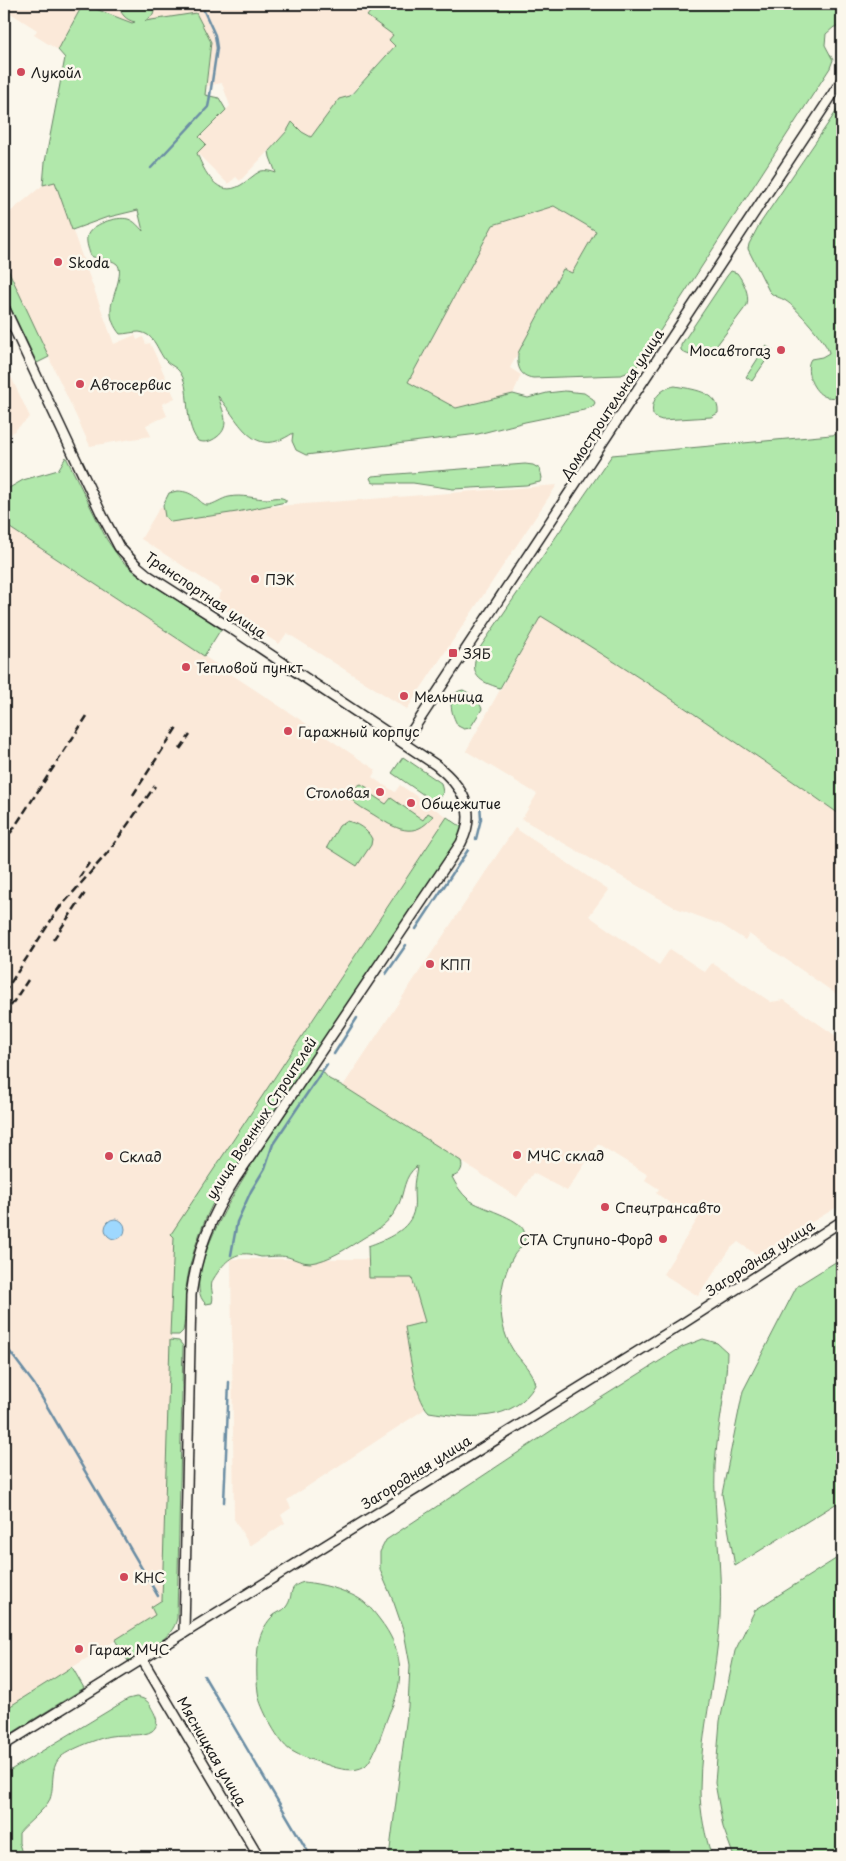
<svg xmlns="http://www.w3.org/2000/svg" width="846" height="1861" font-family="'Playpen Sans',sans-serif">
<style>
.built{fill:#fbe9d9}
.green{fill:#b1e8ab;stroke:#668264}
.water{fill:#9ed8fe;stroke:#6a8da4}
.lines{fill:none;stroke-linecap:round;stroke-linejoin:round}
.stream{stroke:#6a8da4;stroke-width:2.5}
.minor-casing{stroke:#1c1c1c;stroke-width:12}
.minor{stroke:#fbf7ec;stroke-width:9}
.rail{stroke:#1c1c1c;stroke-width:2.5;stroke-dasharray:8 4;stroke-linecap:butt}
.poi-dot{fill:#d1495b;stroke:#fbf7ec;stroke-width:2}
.labels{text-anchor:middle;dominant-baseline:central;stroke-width:5;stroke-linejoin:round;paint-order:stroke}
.poi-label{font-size:14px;fill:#1c1c1c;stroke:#fbf7ec;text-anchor:start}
.street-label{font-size:14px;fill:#1c1c1c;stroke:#fbf7ec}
</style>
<rect width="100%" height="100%" fill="#fbf7ec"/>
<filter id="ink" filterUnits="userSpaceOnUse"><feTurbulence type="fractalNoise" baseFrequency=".02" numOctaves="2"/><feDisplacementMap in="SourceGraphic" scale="10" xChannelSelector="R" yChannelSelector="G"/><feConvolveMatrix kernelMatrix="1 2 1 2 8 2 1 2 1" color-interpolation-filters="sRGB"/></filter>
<g filter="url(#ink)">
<g class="built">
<path d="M4,4H83L58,50L34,35L37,30L4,9Z"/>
<path d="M86,4H365L364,5L371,11L367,16L393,35L395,46L311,137L302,132L292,122L287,131L240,181L236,177L228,184L197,153L199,138L230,106L222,83L207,86L211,42L196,14L132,23Z"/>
<path d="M55,182L114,344L135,335L137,340L143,337L146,344L150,343L175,398L162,404L167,416L146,425L151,436L90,446L4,261V217L43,185Z"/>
<path d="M554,206L596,231L572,274L563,269L510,368L521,375L513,394L456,408L408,382L493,225Z"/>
<path d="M4,362L30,417L4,440Z"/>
<path d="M557,485L407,709L287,633L279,644L215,603L222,591L141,539L160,507L244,510L245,512L251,508Z"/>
<path d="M4,524L376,770L372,777L379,782L395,792L400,785L447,817L172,1234L174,1237L162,1600L151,1607L156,1615L4,1710Z"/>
<path d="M541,616L612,659L761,758L842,816V998L749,934L745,940L722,925L676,908L522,819L537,794L466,751Z"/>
<path d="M515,828L608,890L589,916L659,965L670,949L705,972L712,963L771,1002L784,1000L842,1040V1204L774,1245L764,1260L738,1242L731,1248L698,1296L663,1274L699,1217L676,1203L674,1206L656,1193L659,1189L645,1180L648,1175L598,1144L567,1191L533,1173L517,1197L343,1086Z"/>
<path d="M231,1259H368L369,1277L412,1278L425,1322L406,1327L416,1384L425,1409L287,1500L291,1508L281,1515L285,1523L250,1546L234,1519Z"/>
</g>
<g class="green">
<path d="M83,4L132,23L135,22C126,20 120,14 119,4H156L153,15L145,21L196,13L211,42L205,95L219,98L226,110L199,137L206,144L197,153C204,172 218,199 241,185C248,181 254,174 261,171C266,170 271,171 276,173L270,157L269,151L287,131L292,122L302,132L311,137L339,99L350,96L395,46L389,40L393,35L367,16L371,11L364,5L365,4H842V30L839,27H834L826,34L825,45L833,60L830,68L638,365L629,372L621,375L533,378C519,376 517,366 518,353L563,269L572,273L596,231L554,206L493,225L408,382L456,408L513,394L528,398L547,393L565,391L584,393L593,399L595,403L593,406L584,410L525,422L478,434L306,455L296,450L292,441L293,433C253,460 241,423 218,396C222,410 232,426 217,437C210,442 205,443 198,441C182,421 192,386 179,371C176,367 170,365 167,362C157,352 156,334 139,332C132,332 126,334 120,334C114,327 110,318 111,309C111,298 125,272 117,264C110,258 99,260 91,256C89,251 86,243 87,237C90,224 117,216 128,219C135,221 139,227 143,231L138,210L105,218L72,230L55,182L43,185L45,162L65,58L58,50Z"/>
<path d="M842,103V397C836,397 828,399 822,395C812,389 804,369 811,359L822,357L829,353C829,345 795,306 786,301C780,297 774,297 769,291L748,249L749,244L759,225Z"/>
<path d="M4,261L49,357L37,363L4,294Z"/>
<path d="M731,271L737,273C743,281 750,294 747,305L711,353C702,356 688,358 681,350V345L727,276Z"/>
<path d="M766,346L773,350L752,381L746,377Z"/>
<path d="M675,386C690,389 720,391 718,413L711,417L662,420L656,418L653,414C650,400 661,388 675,386Z"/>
<path d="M842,434V816C744,746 644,679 541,616L500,688C478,681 470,676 477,652L612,455Z"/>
<path d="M66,457L107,540L121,560L137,574L221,629L204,656L4,524V491L23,480L58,470Z"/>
<path d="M525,464L533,465L540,469L542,478L540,482L526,485L453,489L413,483H374L372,482L370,478L372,476Z"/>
<path d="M177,491C196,491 199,504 207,505C214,505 222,498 229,497C242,494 255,499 268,499C274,498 281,496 286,500V502L237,512L171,522L165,517L163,505L169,493Z"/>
<path d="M463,690C471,694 479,700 482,709L470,728L464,729L458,726C451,714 445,693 463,690Z"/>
<path d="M403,757L441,783L443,792L437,804L392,773Z"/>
<path d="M361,784L368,788L366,791L386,804L391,798L423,820L428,813L433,816C415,841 394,828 374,815C366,810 357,806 351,799C350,794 355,786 361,784Z"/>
<path d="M447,817L463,828L458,839L212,1205C199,1232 190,1258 186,1288C185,1302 186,1317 183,1331L179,1335H170L174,1237L171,1234Z"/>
<path d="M346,821C356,822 368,830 372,839L371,845L357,866L327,847L339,826Z"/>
<path d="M315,1070L322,1071L329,1079L343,1086L461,1161C464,1169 459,1175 452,1177C456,1185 461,1193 468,1199C481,1209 519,1217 524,1231C529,1243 518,1248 513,1257C506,1269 502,1284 501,1298C500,1315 503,1335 513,1350C521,1362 533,1371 535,1385C513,1424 467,1418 429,1412C414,1397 409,1349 405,1327L425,1322L412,1278H369L368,1246C385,1240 411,1230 414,1209C415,1202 414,1196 414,1189C414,1181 416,1174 417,1166C403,1177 405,1191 398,1206C392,1220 378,1230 365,1237C349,1247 329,1261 310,1263C302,1263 295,1259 288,1257C279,1255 270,1257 261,1257C257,1256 253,1255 250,1254C232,1252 223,1264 214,1278C208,1286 215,1295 212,1303L206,1304C173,1276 263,1147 281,1120C291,1104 301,1083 315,1070Z"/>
<path d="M842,1258V1500L735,1566L722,1494L743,1391L797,1286Z"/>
<path d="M703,1339L717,1343L727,1352C727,1391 717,1428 715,1466C713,1516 723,1566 720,1617C717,1675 700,1732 700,1790C700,1812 705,1836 712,1857H389L408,1707L410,1665L404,1632L394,1603L380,1570V1552L386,1540L596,1401L682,1347Z"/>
<path d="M170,1340L179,1341L183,1346L177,1618C173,1640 145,1650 128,1661L115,1640L155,1615L151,1607L162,1600Z"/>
<path d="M842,1555V1857H734L723,1827L715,1783L720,1721L735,1651L755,1610Z"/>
<path d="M304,1582C322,1584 342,1589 358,1598C367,1603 374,1612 380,1620C402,1648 406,1679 390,1711C384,1725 375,1758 365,1766C354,1773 339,1769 328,1765C315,1761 301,1757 290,1750C279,1743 262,1710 259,1698C256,1684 256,1656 259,1641C261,1632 267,1621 274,1615C278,1612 283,1611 286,1607C295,1595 286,1587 304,1582Z"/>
<path d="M72,1667L84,1688L4,1738V1710Z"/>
<path d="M136,1697C143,1698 148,1700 151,1707C155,1714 161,1724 152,1731C144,1737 122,1734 111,1736C101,1737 69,1750 62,1756C49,1766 55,1785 50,1799C45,1810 27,1823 19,1833V1843L23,1857H4V1774L128,1699Z"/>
</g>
<circle class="water" cx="115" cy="1229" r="10"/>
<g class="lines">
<g class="stream">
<path d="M151,168L208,107L209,102L217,48L215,35L204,11"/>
<path d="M476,839L481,819L480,802"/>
<path d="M416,929L468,850"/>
<path d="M386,974L406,945"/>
<path d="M334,1054L357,1018"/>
<path d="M231,1255L237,1222L251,1191L265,1168L273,1144L327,1064"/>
<path d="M4,1344L34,1384L158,1596"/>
<path d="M224,1502L229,1382"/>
<path d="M204,1676L311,1857"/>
</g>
<defs>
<g id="minor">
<path d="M4,307L102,515L119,547L137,566L149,576L235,631L436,765C462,786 478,810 461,843L235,1179C211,1217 197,1250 191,1295L184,1633"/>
<path d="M404,743L842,80"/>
<path d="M142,1659L259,1857"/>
<path d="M4,1745L682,1324L842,1221"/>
</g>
</defs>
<use href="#minor" class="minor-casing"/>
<use href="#minor" class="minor"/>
<g class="rail">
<path d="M180,749L190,735"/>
<path d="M133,795L177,727"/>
<path d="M4,843L87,716"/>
<path d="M79,878L89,863"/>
<path d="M57,911L109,851L155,786"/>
<path d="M53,940L85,893"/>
<path d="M4,993L61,905"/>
<path d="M4,1016L28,980"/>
</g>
</g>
</g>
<g class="poi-dot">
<circle cx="21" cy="72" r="5"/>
<circle cx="58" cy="262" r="5"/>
<circle cx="781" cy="350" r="5"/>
<circle cx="80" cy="384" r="5"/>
<circle cx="255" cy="579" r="5"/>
<rect x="448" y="648" width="10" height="10" rx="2.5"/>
<circle cx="186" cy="667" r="5"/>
<circle cx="404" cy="696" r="5"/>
<circle cx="288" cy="731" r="5"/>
<circle cx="380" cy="792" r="5"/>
<circle cx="411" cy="803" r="5"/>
<circle cx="430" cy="964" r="5"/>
<circle cx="517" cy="1155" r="5"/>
<circle cx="109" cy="1156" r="5"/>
<circle cx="605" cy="1207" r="5"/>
<circle cx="663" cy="1239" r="5"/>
<circle cx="124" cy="1577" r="5"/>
<circle cx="79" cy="1649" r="5"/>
</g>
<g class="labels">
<g class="poi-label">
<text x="31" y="72">Лукойл</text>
<text x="68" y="262">Skoda</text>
<text x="771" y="350" text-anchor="end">Мосавтогаз</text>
<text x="90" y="384">Автосервис</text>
<text x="265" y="579">ПЭК</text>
<text x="463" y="653">ЗЯБ</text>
<text x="196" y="667">Тепловой пункт</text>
<text x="414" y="696">Мельница</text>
<text x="298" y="731">Гаражный корпус</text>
<text x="370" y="792" text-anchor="end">Столовая</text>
<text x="421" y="803">Общежитие</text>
<text x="440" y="964">КПП</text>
<text x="527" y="1155">МЧС склад</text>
<text x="119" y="1156">Склад</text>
<text x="615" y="1207">Спецтрансавто</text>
<text x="653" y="1239" text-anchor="end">СТА Ступино-Форд</text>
<text x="134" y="1577">КНС</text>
<text x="89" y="1649">Гараж МЧС</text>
</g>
<g class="street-label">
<text transform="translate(612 404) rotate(-57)">Домостроительная улица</text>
<text transform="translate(206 595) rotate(34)">Транспортная улица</text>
<text transform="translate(261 1118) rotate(-57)">улица Военных Строителей</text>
<text transform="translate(760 1258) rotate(-33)">Загородная улица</text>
<text transform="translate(416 1472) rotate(-32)">Загородная улица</text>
<text transform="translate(212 1751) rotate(60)">Мясницкая улица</text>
</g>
</g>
<rect width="846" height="1861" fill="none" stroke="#fbf7ec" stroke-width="20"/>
<rect x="10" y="10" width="826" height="1841" fill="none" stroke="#1c1c1c" stroke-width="2" filter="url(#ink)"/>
</svg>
